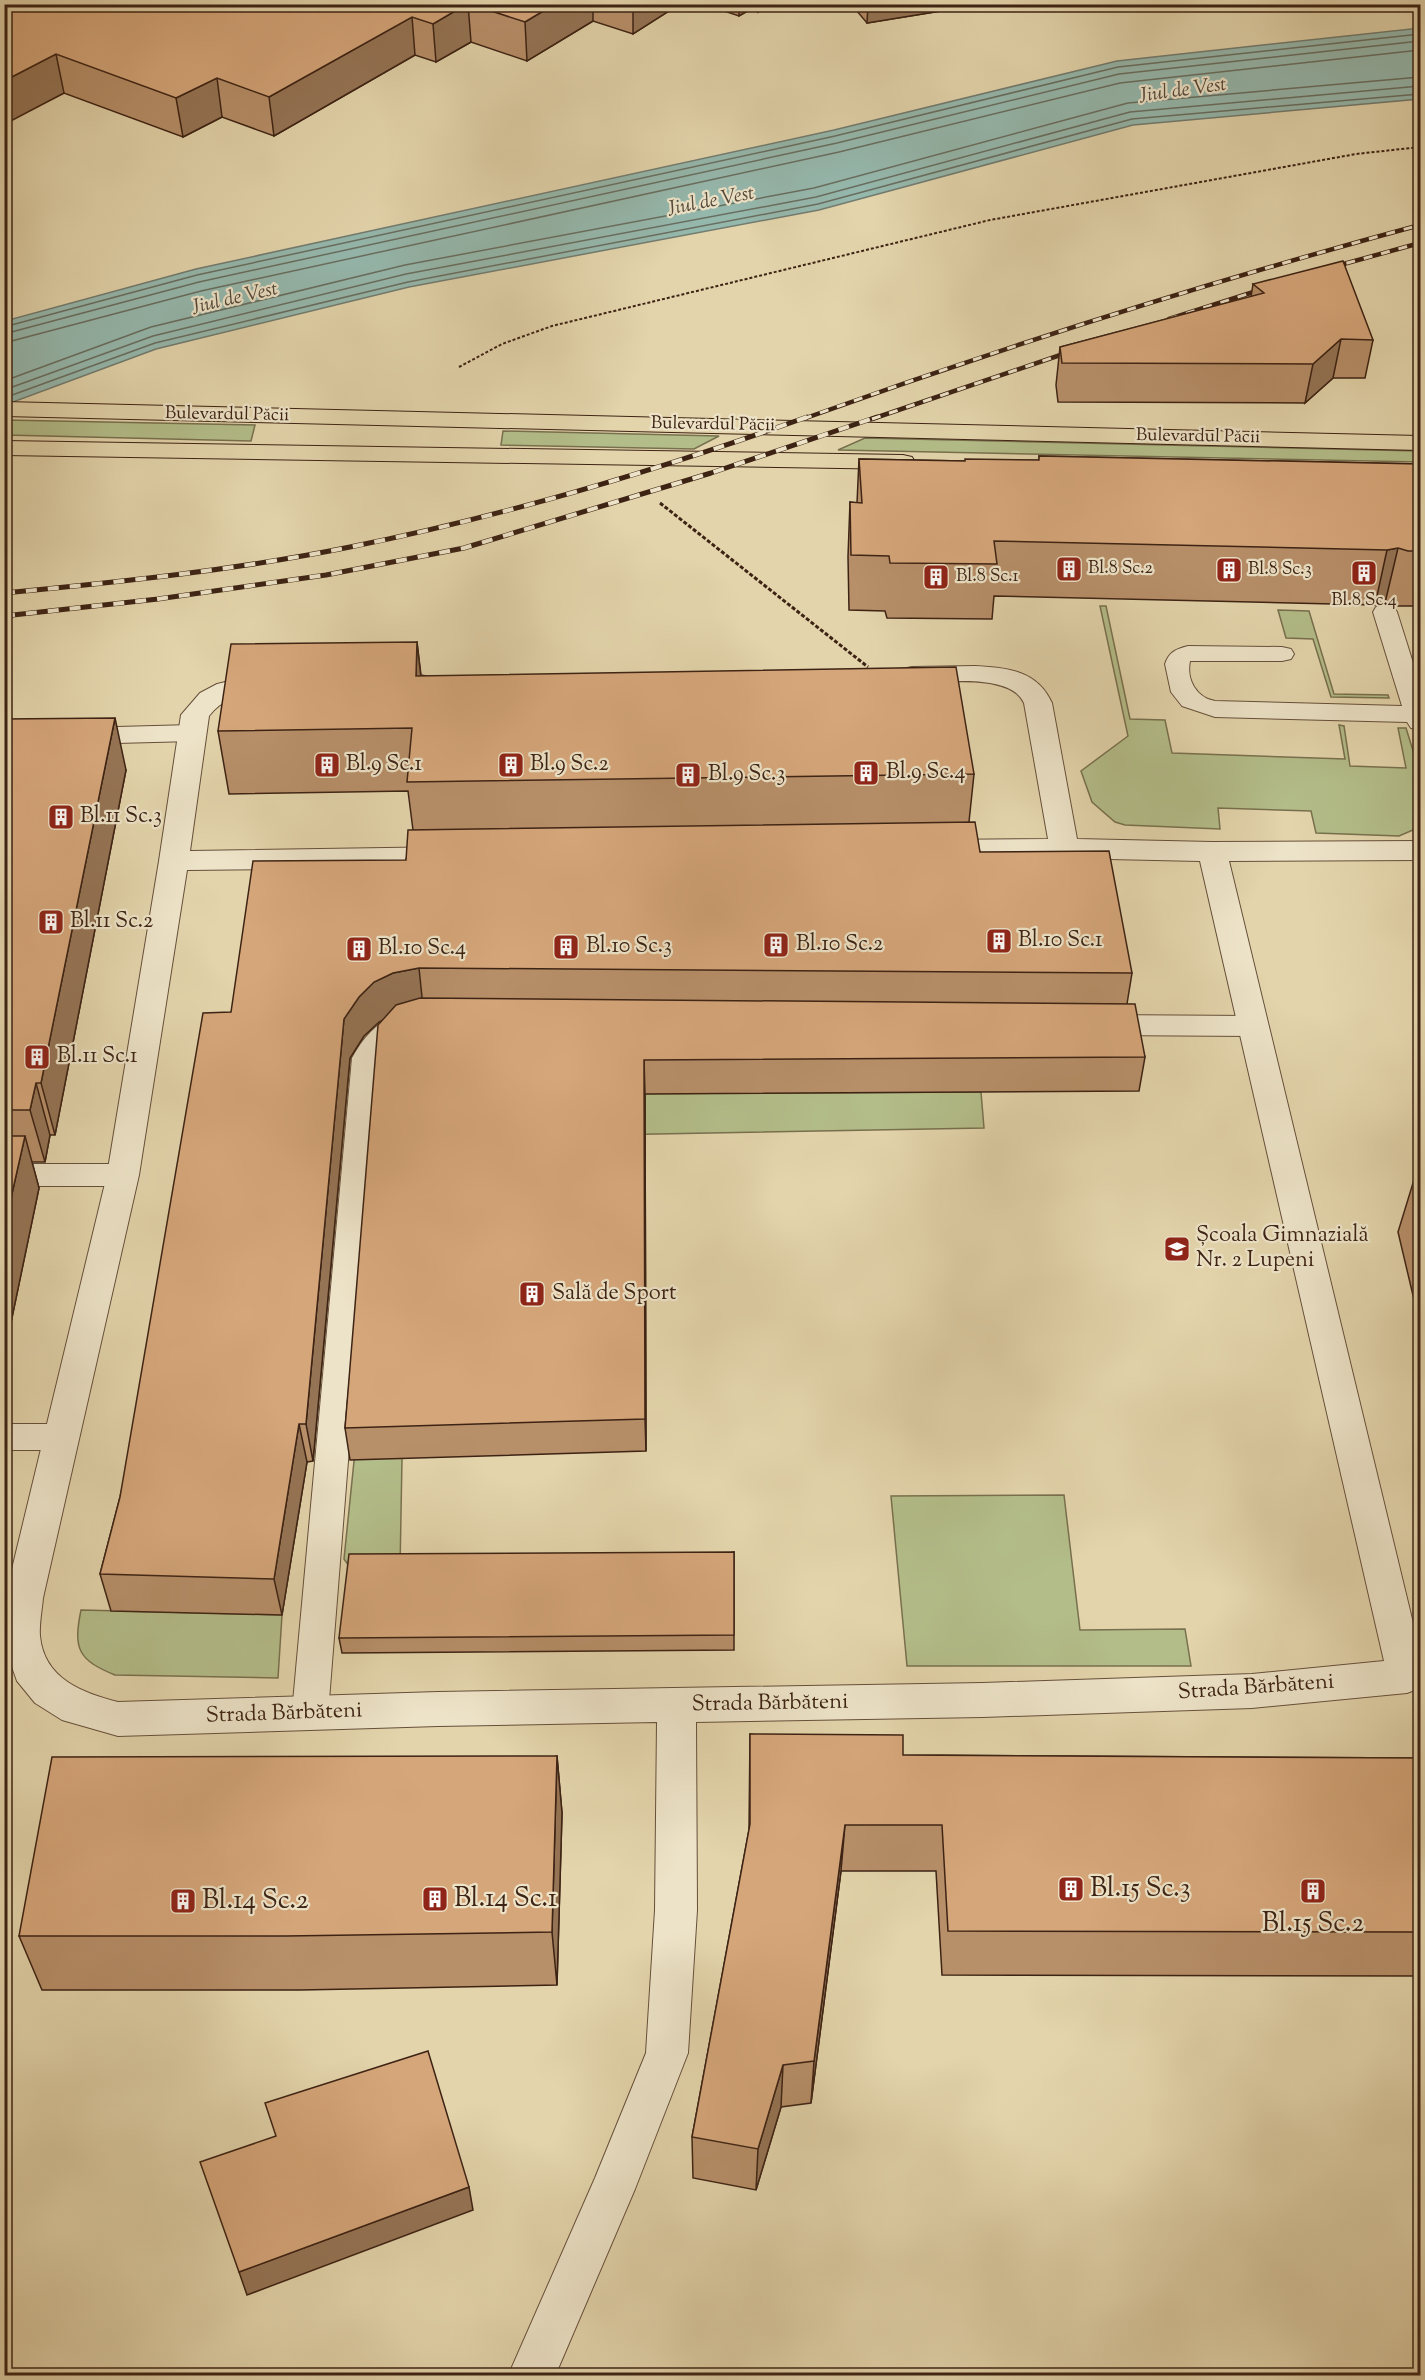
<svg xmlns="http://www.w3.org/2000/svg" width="1425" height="2380" font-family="'Sorts Mill Goudy',serif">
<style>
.green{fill:#b3bd89;stroke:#78704e;stroke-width:1.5}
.water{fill:#95b8ad;stroke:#727c70;stroke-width:1.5}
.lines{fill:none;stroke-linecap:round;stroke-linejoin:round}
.shore{stroke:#696e60;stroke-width:1.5}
.service-casing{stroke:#664f3a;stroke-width:2}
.minor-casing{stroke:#664f3a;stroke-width:2}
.primary-casing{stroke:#3d2314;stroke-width:2}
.path-far1{stroke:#3d2314;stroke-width:2;stroke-dasharray:3 2;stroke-linecap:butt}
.path{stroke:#3d2314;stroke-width:3;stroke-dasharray:4 2;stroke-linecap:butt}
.service{fill:#ede3c8;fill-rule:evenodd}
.minor{fill:#ede3c8;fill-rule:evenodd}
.primary{fill:#e3d4ab;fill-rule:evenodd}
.rail-far1-casing{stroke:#3d2314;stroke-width:4.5}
.rail-casing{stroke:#3d2314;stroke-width:5}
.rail-far1{stroke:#ede3c8;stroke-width:3;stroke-dasharray:9;stroke-linecap:butt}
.rail{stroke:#ede3c8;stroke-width:4;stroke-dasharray:11;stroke-linecap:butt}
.wall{fill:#b78f69;stroke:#3d2314;stroke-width:1.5}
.shaded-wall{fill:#957455;stroke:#3d2314;stroke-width:1.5}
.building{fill:#d5a67a;stroke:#3d2314;stroke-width:1.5}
.labels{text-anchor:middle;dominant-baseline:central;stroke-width:4.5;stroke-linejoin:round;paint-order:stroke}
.far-street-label{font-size:18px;fill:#3d2314;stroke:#ede3c8}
.far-poi-label{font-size:18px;fill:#3d2314;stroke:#ede3c8;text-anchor:start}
.far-water-label{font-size:20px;font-style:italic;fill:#53483a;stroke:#ede3c8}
.poi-label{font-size:22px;fill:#3d2314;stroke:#ede3c8;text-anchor:start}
.street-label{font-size:22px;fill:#3d2314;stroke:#ede3c8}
.near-poi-label{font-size:27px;fill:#3d2314;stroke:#ede3c8;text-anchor:start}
</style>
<rect width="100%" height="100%" fill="#e3d4ab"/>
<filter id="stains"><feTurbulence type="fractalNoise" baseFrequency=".00333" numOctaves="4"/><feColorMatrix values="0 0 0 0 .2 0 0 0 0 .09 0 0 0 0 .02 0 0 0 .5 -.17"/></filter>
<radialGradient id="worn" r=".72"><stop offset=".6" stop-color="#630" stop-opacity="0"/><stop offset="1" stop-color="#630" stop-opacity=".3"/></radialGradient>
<g class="green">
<path d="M5,420L255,425L251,441L5,435Z"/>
<path d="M503,431L719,436L694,449L501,445Z"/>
<path d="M865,438L1420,451V462L838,450Z"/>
<path d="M1100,606H1106L1130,719L1165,720L1172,753L1345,759L1339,725L1344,726L1350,766L1406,768L1398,728H1406L1420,773V827L1399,836L1316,833L1311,811L1218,808L1220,829L1125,825L1115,822L1092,802L1081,771L1128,736Z"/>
<path d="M1278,610L1309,611L1334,694L1388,695L1389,698L1331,697L1313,639L1286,638Z"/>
<path d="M981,1092L984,1128L434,1138L402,1459L400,1569H351L344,1559L391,1100L560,1094Z"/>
<path d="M1064,1495L1080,1630L1185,1629L1191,1666H907L891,1496Z"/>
<path d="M81,1610L282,1615L278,1678L115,1675C78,1660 73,1649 81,1610Z"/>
</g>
<path class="water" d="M1420,28V99L1133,125L819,210L409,287L156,349L5,405V321L196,269L834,130L1117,61Z"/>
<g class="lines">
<g class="shore">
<path d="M4,327L197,275L835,136L1118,67L1420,34"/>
<path d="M4,334L199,282L837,143L1119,74L1420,41"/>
<path d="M4,343L201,291L839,152L1120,83L1420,50"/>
<path d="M4,381L151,327L405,265L814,188L1128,103L1420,77"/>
<path d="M4,390L153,336L406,274L816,197L1130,112L1420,86"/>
<path d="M4,398L155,343L408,282L818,204L1132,119L1420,94"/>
</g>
<defs>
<g id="service">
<path d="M1385,605L1394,607L1397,612L1420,685V730L1411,728L1407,722L1215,717L1182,706L1171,692L1165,664C1169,652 1176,649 1188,646L1282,647L1291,649L1294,654L1291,659L1282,661H1190C1186,680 1197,698 1215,701L1402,706L1373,612L1376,607Z"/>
<path d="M192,725L201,727L205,733L201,739L192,741L4,746V730Z"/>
<path d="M413,1011L423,1014L427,1021L423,1028C403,1034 391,1040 380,1058L328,1713L323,1724L310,1728L297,1724L292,1713L352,1058C367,1031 382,1017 413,1011Z"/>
<path d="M1100,1015L1253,1016L1263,1019L1267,1026L1263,1033L1253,1036L1100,1035L1090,1032L1086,1025L1090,1018Z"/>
<path d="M4,1164H123L134,1167L138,1175L134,1183L123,1186H4Z"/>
<path d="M4,1424H62L74,1428L78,1437L74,1446L62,1450H4Z"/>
</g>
<path id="minor" d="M975,666C1008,668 1037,670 1052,703L1077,839L1212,842L1420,841V860L1229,861L1420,1652V1688L1407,1693L1252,1708L983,1717L696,1722L697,1910L688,2053L635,2189L555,2376H508L595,2178L646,2053L655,1910L657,1722L438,1726L118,1736L62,1720L35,1703L17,1681L4,1645L5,1598L107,1175L159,861L181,715L200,693L217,684L267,672L277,674L281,680L277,686C251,692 226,694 209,716L190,851L452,847L462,850L467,857L462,864L452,867L187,870L139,1175L43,1598C42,1610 39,1624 40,1636C44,1679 83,1693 118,1702L438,1692L983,1683L1252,1674L1384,1661L1200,861L1064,858L935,860L925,857L920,850L925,843L935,840L1048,839L1024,703C1010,672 940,683 912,683L902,681L898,675L902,669L912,667Z"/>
<g id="primary">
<path d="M4,402L1420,436V450L4,416Z"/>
<path d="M4,441L903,455L912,457L915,462L912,467L903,469L4,455Z"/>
</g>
</defs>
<use href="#service" class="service-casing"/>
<use href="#minor" class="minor-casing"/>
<use href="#primary" class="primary-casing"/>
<path class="path-far1" d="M459,367L502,344L552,326L990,220L1356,154L1420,147"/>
<path class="path" d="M660,503L868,667"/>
<use href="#service" class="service"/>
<use href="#minor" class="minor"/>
<use href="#primary" class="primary"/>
<defs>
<g id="rail-far1">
<path d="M1329,268L1420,243"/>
<path d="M1169,319L1266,288"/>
<path d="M803,419C1006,346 1212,281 1420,225"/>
<path d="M872,419L1075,350"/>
</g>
<g id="rail">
<path d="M4,593C120,582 236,570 350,547C505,516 658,470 807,417"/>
<path d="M4,616L158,599L326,575L464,548L711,473L877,417"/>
</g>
</defs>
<use href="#rail-far1" class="rail-far1-casing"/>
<use href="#rail" class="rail-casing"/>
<use href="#rail-far1" class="rail-far1"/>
<use href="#rail" class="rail"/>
</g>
<g class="wall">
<path d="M4,4H680L633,34L593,21L527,61L471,42L436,62L415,55L274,136L222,117L183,137L64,93L4,123Z"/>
<path d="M703,4H770L758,12L751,9L739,16Z"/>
<path d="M851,4H984L867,23Z"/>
<path d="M1253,284L1373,340L1365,378H1333L1305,403L1058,402L1056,385L1060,347L1251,297Z"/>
<path d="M1039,456L1420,464V606H1396L1385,603L1375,605L994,596L992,619L887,618L885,611L849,610L848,557L850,502L857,503L859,459L964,461L1039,460Z"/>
<path d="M417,642L421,675L974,774L969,822L980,852L1132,973L1127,1004L1145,1057L1139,1091L645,1094L646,1451L350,1460L345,1428L383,1020L379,1022L364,1036L350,1058L313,1461L307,1462L282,1615L111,1611L100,1574L120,1497L231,1012L406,860L413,830L408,791L229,794L218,731Z"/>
<path d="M4,719L126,770L55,1135H50L45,1162H32L39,1188L4,1356Z"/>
<path d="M1417,1170H1420V1325L1398,1232Z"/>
<path d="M734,1552V1650L342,1653L339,1638Z"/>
<path d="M750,1734L903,1755L1420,1758V1976L942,1975L936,1871H841L811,2103L781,2107L756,2190L693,2178L692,2137L749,1830Z"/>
<path d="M557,1756L562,1813L557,1985L300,1990H42L19,1936Z"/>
</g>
<g class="shaded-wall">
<path d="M467,4H468L471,42L436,62L433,24Z"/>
<path d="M555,4H593V21L527,61L525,22Z"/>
<path d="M633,4H680L633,34Z"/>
<path d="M739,4H751V9L739,16Z"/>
<path d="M758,4H770L758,12Z"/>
<path d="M868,4H984L867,23Z"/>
<path d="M412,17L415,55L274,136L269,97Z"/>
<path d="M56,54L64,93L5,124L4,81Z"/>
<path d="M217,78L222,117L183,137L176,98Z"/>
<path d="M1341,339L1333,378L1305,403L1313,364Z"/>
<path d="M1398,548L1385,603L1375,605L1387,550Z"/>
<path d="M417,642L424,705L416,676Z"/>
<path d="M115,718L126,770L55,1135L41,1083Z"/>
<path d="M419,968L423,1007L398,1012L379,1022L364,1036L350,1058L313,1461L306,1424L344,1019L359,997L374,982L393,973Z"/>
<path d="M644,1060L645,1094L646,1451L645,1419Z"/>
<path d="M36,1083L50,1135L45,1162L30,1110Z"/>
<path d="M25,1136L39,1188L4,1356V1229Z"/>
<path d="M299,1424L307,1462L282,1615L274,1579Z"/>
<path d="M557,1756L562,1813L557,1985L552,1932Z"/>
<path d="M845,1825L841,1871L811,2103L814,2061Z"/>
<path d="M783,2065L781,2107L756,2190L758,2149Z"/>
<path d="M469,2187L473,2210L247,2295L239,2272Z"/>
</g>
<g class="building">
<path d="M4,4H467L433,24L412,17L269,97L217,78L176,98L56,54L4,81Z"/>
<path d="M470,4H555L525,22Z"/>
<path d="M1343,261L1373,340L1341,339L1313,364L1062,363L1060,347L1264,293L1253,284Z"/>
<path d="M1039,456L1420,464V551H1408L1398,548L1387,550L994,541L997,564L890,563L889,556L851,555L850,502L862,503L859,459L965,461V459L1039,460Z"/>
<path d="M417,642L416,676L956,667L974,774L407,782L412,728L218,731L231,644Z"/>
<path d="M115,718L41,1083H36L30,1110H4V719Z"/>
<path d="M975,822L980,852L1109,851L1132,973L419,968L393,973L374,982L359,997L344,1019L306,1424H299L274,1579L100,1574L120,1497L203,1013L231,1012L253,861L406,860L408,830Z"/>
<path d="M420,998L1135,1004L1145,1057L644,1060L645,1419L345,1428L378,1025L396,1005Z"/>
<path d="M4,1136H25L4,1229Z"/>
<path d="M1417,1170H1420V1185Z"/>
<path d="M734,1552V1635L339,1638L349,1554Z"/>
<path d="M750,1734L903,1735V1755L1420,1758V1932L948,1931L942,1825H845L814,2061L783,2065L758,2149L692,2137L750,1824Z"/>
<path d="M557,1756L552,1932L286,1936H19L52,1757Z"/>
<path d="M428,2051L469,2187L239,2272L200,2162L276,2136L265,2103Z"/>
</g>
<defs>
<symbol id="building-square" viewBox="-11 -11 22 22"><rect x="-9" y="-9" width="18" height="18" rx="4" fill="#8f2418" stroke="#ede3c8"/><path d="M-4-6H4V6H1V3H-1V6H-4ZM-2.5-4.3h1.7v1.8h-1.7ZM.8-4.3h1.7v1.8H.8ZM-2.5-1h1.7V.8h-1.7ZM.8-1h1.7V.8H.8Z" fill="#fff"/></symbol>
<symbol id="school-square" viewBox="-11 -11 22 22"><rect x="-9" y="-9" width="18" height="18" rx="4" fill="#8f2418" stroke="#ede3c8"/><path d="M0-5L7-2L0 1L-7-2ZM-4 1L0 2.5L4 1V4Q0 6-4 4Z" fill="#fff"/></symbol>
</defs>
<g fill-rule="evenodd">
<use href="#building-square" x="1054" y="554" width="30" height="30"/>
<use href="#building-square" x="1214" y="555" width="30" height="30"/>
<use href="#building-square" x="1349" y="558" width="30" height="30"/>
<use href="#building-square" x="921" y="562" width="30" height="30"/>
<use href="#building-square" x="312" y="750" width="30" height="30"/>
<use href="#building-square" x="496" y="750" width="30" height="30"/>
<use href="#building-square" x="851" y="758" width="30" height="30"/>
<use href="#building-square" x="673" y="760" width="30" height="30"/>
<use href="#building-square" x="46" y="802" width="30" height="30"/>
<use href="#building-square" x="36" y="907" width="30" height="30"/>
<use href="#building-square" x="984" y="926" width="30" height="30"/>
<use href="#building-square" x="761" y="930" width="30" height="30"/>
<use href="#building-square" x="551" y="932" width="30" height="30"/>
<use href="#building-square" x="344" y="934" width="30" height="30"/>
<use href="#building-square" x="22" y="1042" width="30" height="30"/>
<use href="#school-square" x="1162" y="1234" width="30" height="30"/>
<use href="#building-square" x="517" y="1279" width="30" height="30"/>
<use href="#building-square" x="1056" y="1874" width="30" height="30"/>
<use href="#building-square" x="1298" y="1876" width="30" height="30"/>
<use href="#building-square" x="420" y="1884" width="30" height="30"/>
<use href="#building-square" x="168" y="1886" width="30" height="30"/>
</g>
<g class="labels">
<g class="far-street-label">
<text transform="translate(227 415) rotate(1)">Bulevardul Păcii</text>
<text transform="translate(713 425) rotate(1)">Bulevardul Păcii</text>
<text transform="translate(1198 437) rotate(1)">Bulevardul Păcii</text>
</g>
<g class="far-poi-label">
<text x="1088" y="569">Bl.8 Sc.2</text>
<text x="1248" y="570">Bl.8 Sc.3</text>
<text x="956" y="577">Bl.8 Sc.1</text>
<text x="1364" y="601" text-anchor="middle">Bl.8 Sc.4</text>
</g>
<g class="far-water-label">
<text transform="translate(1183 91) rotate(-8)">Jiul de Vest</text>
<text transform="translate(711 202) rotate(-11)">Jiul de Vest</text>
<text transform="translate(235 299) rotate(-13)">Jiul de Vest</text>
</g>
<g class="poi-label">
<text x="346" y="765">Bl.9 Sc.1</text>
<text x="530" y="765">Bl.9 Sc.2</text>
<text x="886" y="773">Bl.9 Sc.4</text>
<text x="708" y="775">Bl.9 Sc.3</text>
<text x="80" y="817">Bl.11 Sc.3</text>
<text x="70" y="922">Bl.11 Sc.2</text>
<text x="1018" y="941">Bl.10 Sc.1</text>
<text x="796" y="945">Bl.10 Sc.2</text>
<text x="586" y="947">Bl.10 Sc.3</text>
<text x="378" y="949">Bl.10 Sc.4</text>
<text x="57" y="1057">Bl.11 Sc.1</text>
<text x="1196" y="1236">Şcoala Gimnazială<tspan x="1196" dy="25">Nr. 2 Lupeni</tspan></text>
<text x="552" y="1294">Sală de Sport</text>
</g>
<g class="street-label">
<text transform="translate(1256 1688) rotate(-4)">Strada Bărbăteni</text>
<text transform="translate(770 1704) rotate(-1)">Strada Bărbăteni</text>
<text transform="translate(284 1714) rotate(-2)">Strada Bărbăteni</text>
</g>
<g class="near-poi-label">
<text x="1090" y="1889">Bl.15 Sc.3</text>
<text x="454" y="1899">Bl.14 Sc.1</text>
<text x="202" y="1901">Bl.14 Sc.2</text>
<text x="1313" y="1924" text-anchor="middle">Bl.15 Sc.2</text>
</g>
</g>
<rect width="1425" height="2380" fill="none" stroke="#e3d4ab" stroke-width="24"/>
<rect x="6" y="6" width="1413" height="2368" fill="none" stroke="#3d2314" stroke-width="3"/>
<rect x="12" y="12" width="1401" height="2356" fill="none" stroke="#3d2314" stroke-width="1.5"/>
<rect width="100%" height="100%" filter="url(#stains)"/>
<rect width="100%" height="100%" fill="url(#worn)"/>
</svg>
